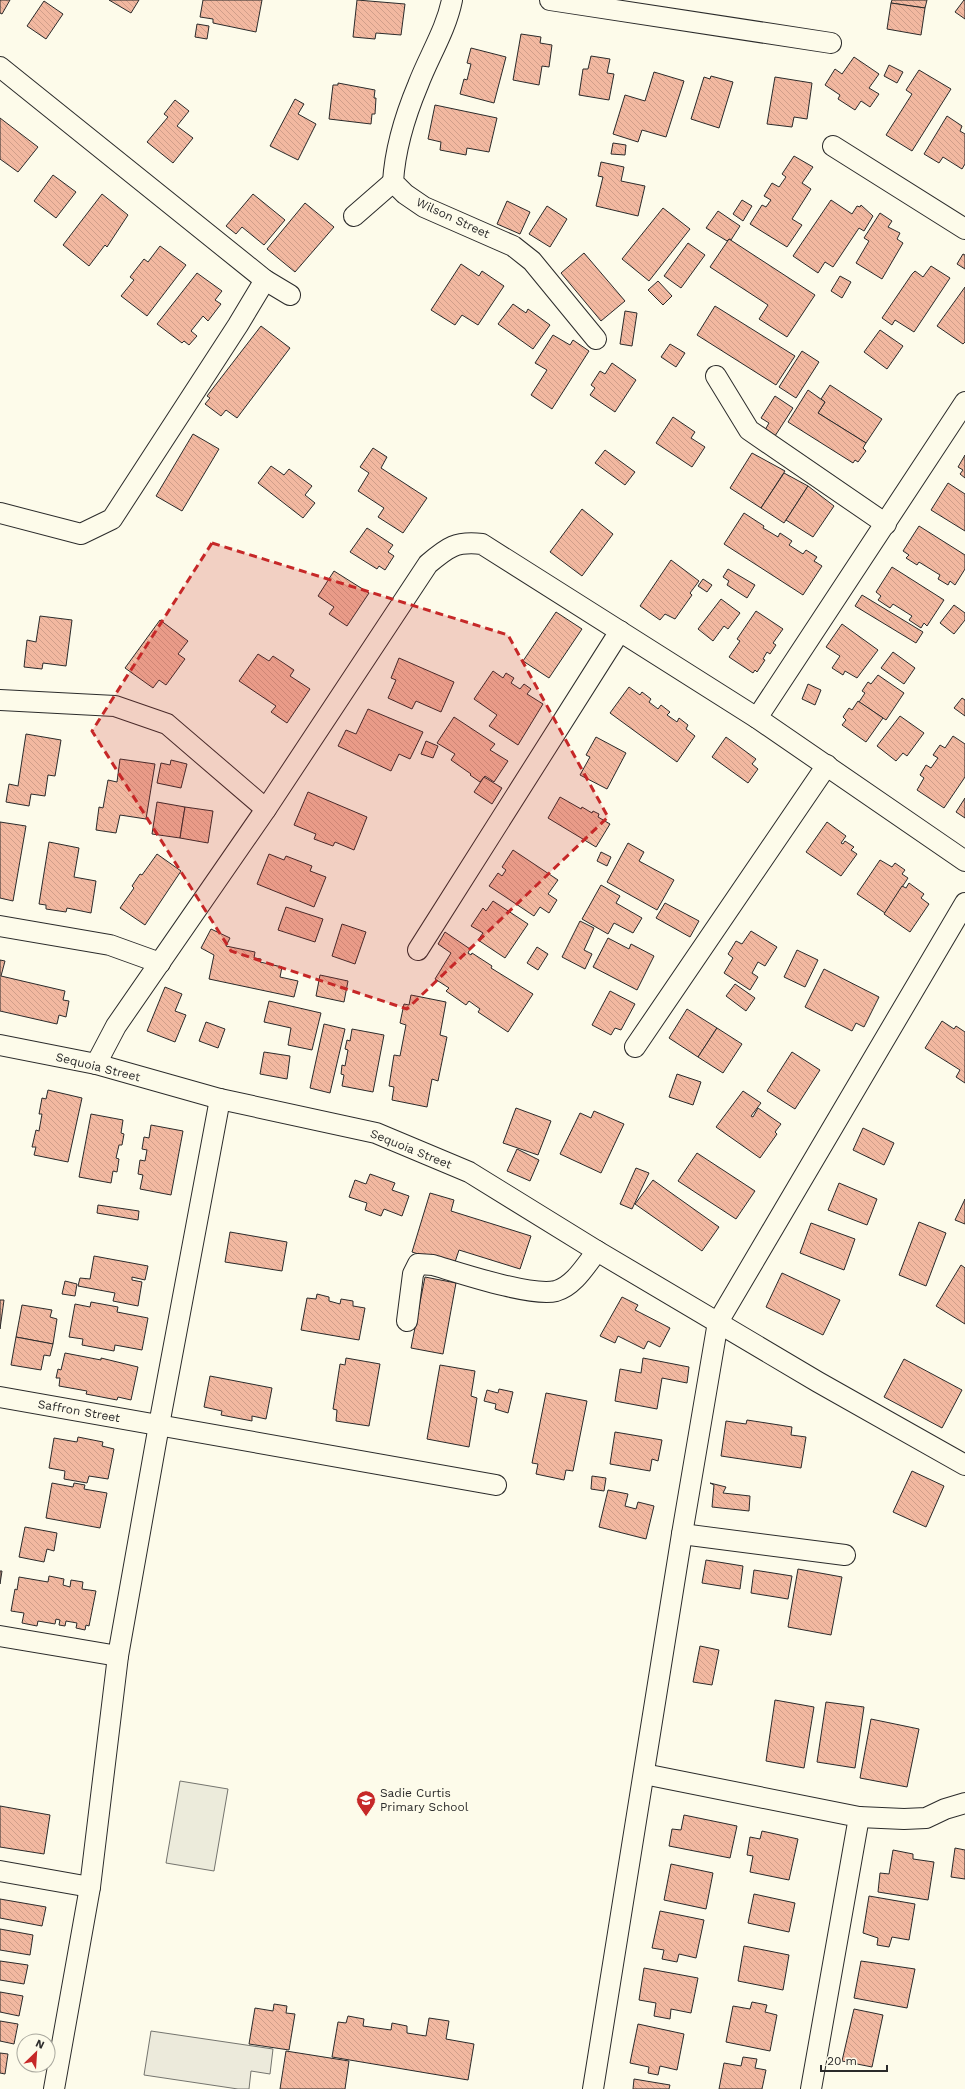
<svg xmlns="http://www.w3.org/2000/svg" width="965" height="2089" font-family="'Work Sans',sans-serif">
<style>
.pitch{fill:#ecebdb;stroke:#74746e}
.parking{fill:#eceadb;stroke:#74746e}
.building{fill:url(#building-back-hatch);stroke:#2b2b2b}
.lines{fill:none;stroke-linecap:round;stroke-linejoin:round}
.minor-casing{stroke:#2b2b2b;stroke-width:22}
.minor{stroke:#fdfbea;stroke-width:20}
.marked{fill:#c62828;fill-opacity:0.2;stroke:#c62828;stroke-width:3;stroke-dasharray:8 5;stroke-linejoin:round}
.labels{text-anchor:middle;dominant-baseline:central;stroke-width:3;stroke-linejoin:round;paint-order:stroke}
.street-label{font-size:12px;fill:#2b2b2b;stroke:#fdfbea}
.poi-label{font-size:12px;fill:#2b2b2b;stroke:#fdfbea;text-anchor:start}
</style>
<defs>
<pattern id="building-back-hatch" width="6" height="6" patternUnits="userSpaceOnUse"><rect width="6" height="6" fill="#f2b8a0"/><path d="M-1 5l2 2M0 0l6 6M5-1l2 2" fill="none" stroke="#d09e8a"/></pattern>
</defs>
<rect width="100%" height="100%" fill="#fdfbea"/>
<path class="pitch" d="M180,1781L228,1789L214,1871L166,1863Z"/>
<path class="parking" d="M151,2031L273,2049L270,2074L251,2071L249,2089H238L144,2075Z"/>
<g class="building">
<path d="M0,0H10L2,14L0,13Z"/>
<path d="M109,0H139L131,13Z"/>
<path d="M203,0H262L256,32L213,23V19L200,17Z"/>
<path d="M357,0L405,4L401,35L376,33L375,39L353,37Z"/>
<path d="M892,0H927L925,8L891,3Z"/>
<path d="M964,0H965V19L955,12Z"/>
<path d="M44,1L63,14L46,39L27,26Z"/>
<path d="M891,3L925,8L921,35L887,29Z"/>
<path d="M197,24L209,26L207,39L195,37Z"/>
<path d="M521,34L541,37L540,43L552,45L549,67L542,66L539,85L513,80Z"/>
<path d="M471,48L506,57L494,103L460,94L464,79L467,80L471,64L467,63Z"/>
<path d="M591,56L610,59L607,73L614,74L609,100L579,95L583,69H588Z"/>
<path d="M854,57L879,74L869,88L879,94L870,107L861,101L855,110L838,99L840,95L825,85L835,69L842,74Z"/>
<path d="M889,65L903,72L897,83L884,76Z"/>
<path d="M919,70L951,89L912,151L886,135L912,94L906,90Z"/>
<path d="M654,72L684,81L666,137L642,130L638,142L613,134L625,95L645,101Z"/>
<path d="M711,76L733,82L719,128L691,119L704,77L710,79Z"/>
<path d="M775,77L812,83L807,119L794,117L792,127L767,124Z"/>
<path d="M338,83L375,90L374,98H376L375,114H372L371,124L329,119L333,85H338Z"/>
<path d="M295,99L304,104L298,114L316,124L298,160L270,146Z"/>
<path d="M175,100L189,111L177,126L193,138L173,163L147,142L168,117L164,114Z"/>
<path d="M435,105L497,118L489,152L467,148L466,155L440,150L441,142L428,139Z"/>
<path d="M947,116L962,126L960,131L965,134V164L962,169L943,157L939,163L924,154Z"/>
<path d="M0,118L38,147L18,172L0,159Z"/>
<path d="M613,143L626,145L625,155L611,154Z"/>
<path d="M794,156L813,167L802,183L811,189L792,219L802,225L787,247L750,224L762,205L766,207L771,200L764,196L772,183L779,187L786,177L782,174Z"/>
<path d="M601,162L624,167L621,181L645,186L638,216L596,206L603,177L598,176Z"/>
<path d="M53,175L76,192L56,218L34,201Z"/>
<path d="M102,194L128,215L107,247L105,245L89,266L63,245Z"/>
<path d="M253,194L285,220L264,245L242,227L236,234L226,226Z"/>
<path d="M742,200L752,206L743,221L733,214Z"/>
<path d="M831,200L852,214L857,206L860,207L861,205L873,216L864,231L859,228L833,267L825,262L818,273L793,256Z"/>
<path d="M507,201L530,212L520,234L497,224Z"/>
<path d="M305,203L334,227L295,272L267,249Z"/>
<path d="M547,206L567,219L550,247L529,234Z"/>
<path d="M663,208L690,229L649,281L622,259Z"/>
<path d="M718,211L740,226L731,240L729,239L727,241L706,228Z"/>
<path d="M880,213L892,221L888,227L900,233L897,239L903,243L882,279L856,263L869,241L864,238Z"/>
<path d="M729,239L815,295L787,337L759,319L768,305L710,267Z"/>
<path d="M688,243L705,255L681,288L664,276Z"/>
<path d="M160,246L186,265L147,316L121,296L134,280L130,277L144,259L148,262Z"/>
<path d="M584,253L625,301L601,321L561,273Z"/>
<path d="M963,254L965,255V269L957,264Z"/>
<path d="M461,264L479,276L482,271L504,286L478,325L462,315L455,325L431,310Z"/>
<path d="M931,266L950,278L914,332L895,320L892,325L882,318L912,274L915,271L923,277Z"/>
<path d="M197,273L222,291L215,300L221,304L208,321L203,316L191,331L197,336L189,345L184,341L182,343L157,324Z"/>
<path d="M840,276L851,282L842,298L831,291Z"/>
<path d="M658,281L672,296L663,305L648,290Z"/>
<path d="M965,287V342L963,344L937,326Z"/>
<path d="M513,304L526,313L528,309L550,325L533,349L498,324Z"/>
<path d="M715,306L795,356L776,385L697,335Z"/>
<path d="M625,311L637,313L632,346L620,344Z"/>
<path d="M261,326L290,348L237,418L226,410L221,416L205,404L210,398L207,396Z"/>
<path d="M880,330L903,346L887,369L864,352Z"/>
<path d="M553,335L570,345L573,340L589,351L552,409L531,395L547,370L535,363Z"/>
<path d="M670,344L685,353L676,367L661,357Z"/>
<path d="M802,351L819,362L796,398L779,387Z"/>
<path d="M612,363L636,380L615,412L590,395L595,388L591,385L600,371L605,374Z"/>
<path d="M830,385L882,419L866,443L818,413L825,402L821,399Z"/>
<path d="M808,390L825,402L818,413L866,443L863,448L866,451L858,462L855,460L853,463L788,422Z"/>
<path d="M775,396L793,408L775,436L765,430L769,423L761,418Z"/>
<path d="M673,417L695,432L691,438L705,447L692,467L656,443Z"/>
<path d="M193,434L219,449L182,511L156,496Z"/>
<path d="M373,448L387,457L381,468L427,498L403,533L378,517L384,508L358,491L369,473L360,467Z"/>
<path d="M605,450L635,472L625,485L595,463Z"/>
<path d="M752,453L785,471L761,508L730,488Z"/>
<path d="M965,455V478L960,474L963,470L958,467Z"/>
<path d="M271,466L284,475L289,469L312,486L305,495L315,503L303,518L258,483Z"/>
<path d="M784,473L808,486L784,523L761,508Z"/>
<path d="M948,483L965,494V531L931,510Z"/>
<path d="M808,486L834,506L813,537L786,520Z"/>
<path d="M582,509L613,534L582,576L550,552Z"/>
<path d="M744,513L764,526L763,528L778,537L780,533L792,541L789,545L803,554L806,550L817,557L814,561L822,566L803,595L724,544Z"/>
<path d="M919,526L965,555V569L955,585L950,581L948,585L938,579L940,575L919,562L917,565L906,558L909,555L903,551Z"/>
<path d="M367,528L393,545L388,552L394,556L385,570L379,566L377,569L350,552Z"/>
<path d="M671,560L699,581L690,593L692,595L675,619L665,614L660,620L640,606Z"/>
<path d="M892,567L944,600L927,626L924,623L921,628L909,620L912,616L893,604L890,608L878,600L881,596L876,592Z"/>
<path d="M728,569L755,585L747,598L727,585L729,581L723,577Z"/>
<path d="M334,571L369,593L347,626L329,614L334,607L318,596Z"/>
<path d="M703,579L712,585L707,592L698,586Z"/>
<path d="M862,595L923,632L916,643L855,606Z"/>
<path d="M721,599L740,613L728,629L724,626L713,641L698,629Z"/>
<path d="M954,605L965,613V620L954,634L940,623Z"/>
<path d="M756,611L783,629L773,643L776,645L770,654L767,652L763,659L765,660L757,672L755,670L753,673L729,657L740,641L737,639Z"/>
<path d="M556,612L582,629L549,678L523,661Z"/>
<path d="M40,616L72,620L66,666L43,663L42,669L24,667L27,640L36,642Z"/>
<path d="M160,620L188,641L178,654L185,659L166,685L159,680L153,688L125,668Z"/>
<path d="M842,624L878,650L857,678L845,671L843,675L832,668L840,656L826,647Z"/>
<path d="M893,652L915,668L904,684L881,668Z"/>
<path d="M258,654L269,661L273,656L294,670L290,676L310,689L287,723L271,712L276,706L239,681Z"/>
<path d="M399,658L454,682L441,712L416,701L412,709L388,698L396,680L391,678Z"/>
<path d="M493,671L503,678L506,673L514,678L511,683L520,689L524,684L531,689L527,694L543,704L518,745L489,726L497,715L474,699Z"/>
<path d="M878,675L904,693L886,720L859,702L865,693L862,691L868,682L871,684Z"/>
<path d="M808,684L821,690L815,705L802,699Z"/>
<path d="M629,687L640,695L642,692L651,699L649,702L658,709L661,705L670,712L667,715L677,722L679,718L688,725L686,729L695,736L677,762L610,713Z"/>
<path d="M962,698L965,700V716L954,708Z"/>
<path d="M858,701L883,718L866,742L842,725L846,720L843,717L849,708L852,710Z"/>
<path d="M368,709L423,732L410,759L399,754L391,771L338,746L346,730L356,734Z"/>
<path d="M900,716L924,733L907,756L903,753L896,761L877,746Z"/>
<path d="M454,717L495,744L490,750L508,761L494,782L485,776L480,782L470,775L471,774L451,760L455,754L437,743Z"/>
<path d="M26,734L61,740L55,776L48,775L45,796L31,794L29,806L6,802L9,784L18,786Z"/>
<path d="M953,736L965,744V777L944,808L917,790L924,778L920,775L926,765L931,768L938,758L933,755L940,745L945,748Z"/>
<path d="M596,737L626,753L607,789L580,775L590,757L586,755Z"/>
<path d="M726,737L756,759L752,764L758,769L748,783L712,757Z"/>
<path d="M426,741L438,746L433,758L421,754Z"/>
<path d="M120,759L155,764L146,819L120,815L116,833L96,830L99,807L103,808L108,780L117,782Z"/>
<path d="M171,760L187,764L181,788L157,783L161,763L170,765Z"/>
<path d="M484,777L502,788L492,804L474,792Z"/>
<path d="M308,792L367,817L354,850L335,842L333,846L314,839L316,834L294,825Z"/>
<path d="M560,797L581,809L582,807L592,813L593,811L599,814L598,817L610,824L596,847L548,818Z"/>
<path d="M965,798V818L956,812Z"/>
<path d="M157,802L185,807L180,838L152,834Z"/>
<path d="M185,807L213,811L208,843L180,838Z"/>
<path d="M0,822L26,826L13,901L0,898Z"/>
<path d="M827,822L846,836L841,843L843,844L845,841L854,847L851,850L857,854L841,876L806,852Z"/>
<path d="M49,842L79,848L74,877L96,881L91,913L67,908L66,912L46,909V905L39,904Z"/>
<path d="M628,843L644,852L639,861L674,880L657,910L607,882Z"/>
<path d="M513,850L558,880L548,894L557,900L549,913L540,907L534,916L489,886L498,873L502,876L506,870L502,867Z"/>
<path d="M601,852L611,857L607,866L597,861Z"/>
<path d="M157,854L181,871L145,925L120,908L134,888L132,886L140,874L142,875Z"/>
<path d="M269,854L284,860L286,856L312,866L310,871L326,877L314,907L257,884Z"/>
<path d="M880,860L892,867L895,863L905,870L902,874L908,878L885,913L857,894Z"/>
<path d="M909,883L924,894L921,898L929,904L910,932L884,914L902,886L906,888Z"/>
<path d="M601,885L620,896L616,903L642,918L633,933L614,923L608,934L582,919Z"/>
<path d="M493,901L528,924L505,958L478,940L483,933L471,926L483,908L486,911Z"/>
<path d="M665,903L699,921L690,937L656,918Z"/>
<path d="M286,907L323,919L315,942L278,930Z"/>
<path d="M580,921L594,928L584,950L592,954L585,969L562,957Z"/>
<path d="M342,924L366,932L355,964L332,956Z"/>
<path d="M211,929L230,938L226,946L255,952L254,958L261,959L260,962L282,967L280,977L298,981L294,997L209,979L214,955L201,948Z"/>
<path d="M751,931L777,947L765,966L758,962L752,973L758,977L750,990L724,973L733,958L728,954L736,941L742,944Z"/>
<path d="M445,932L470,949L468,953L471,955L472,953L492,966L491,968L533,994L508,1032L478,1012L480,1009L469,1001L466,1005L446,991L449,988L435,979L451,953L438,944Z"/>
<path d="M608,938L629,949L631,944L654,956L637,990L593,967Z"/>
<path d="M537,947L548,954L538,970L527,963Z"/>
<path d="M797,950L818,960L805,987L784,977Z"/>
<path d="M0,960L5,961L1,976L65,991L63,1000L69,1001L66,1017L59,1015L57,1024L0,1011Z"/>
<path d="M824,969L879,997L864,1027L856,1023L852,1031L805,1007Z"/>
<path d="M320,975L348,981L344,1002L316,996Z"/>
<path d="M735,984L755,998L746,1011L726,996Z"/>
<path d="M165,987L182,994L175,1011L186,1015L175,1042L147,1031Z"/>
<path d="M610,991L635,1004L621,1030L615,1028L611,1035L592,1025Z"/>
<path d="M411,995L446,1002L440,1035L447,1037L438,1081L432,1079L427,1107L392,1100L394,1087L389,1086L394,1055L400,1056L406,1025L400,1023L404,1004L409,1005Z"/>
<path d="M269,1001L321,1013L312,1050L288,1045L291,1028L264,1022Z"/>
<path d="M687,1009L717,1028L698,1057L669,1038Z"/>
<path d="M942,1021L954,1029L956,1026L965,1032V1083L956,1077L960,1070L925,1048Z"/>
<path d="M206,1022L225,1029L218,1048L199,1041Z"/>
<path d="M324,1024L345,1029L330,1093L310,1088Z"/>
<path d="M717,1028L742,1044L723,1073L698,1057Z"/>
<path d="M352,1029L384,1035L373,1092L342,1086L344,1075L341,1074L342,1065L345,1066L348,1050L345,1049L347,1040L350,1041Z"/>
<path d="M264,1052L290,1056L287,1079L260,1074Z"/>
<path d="M792,1052L820,1070L795,1109L767,1091Z"/>
<path d="M677,1074L701,1082L693,1105L669,1097Z"/>
<path d="M48,1090L82,1098L68,1162L34,1155L36,1147H32L36,1130L39,1131L42,1114H39L42,1098L46,1099Z"/>
<path d="M743,1091L761,1103L751,1116L753,1117L758,1108L781,1124L775,1132L777,1134L760,1158L716,1127Z"/>
<path d="M516,1108L551,1121L538,1155L503,1143Z"/>
<path d="M594,1111L624,1124L601,1173L560,1154L580,1113L591,1118Z"/>
<path d="M91,1114L123,1120L121,1133L124,1134L122,1145H119L116,1158L119,1159L117,1172L113,1171L111,1183L79,1177Z"/>
<path d="M151,1125L183,1131L171,1195L140,1189L143,1175L138,1174L140,1160L145,1161L147,1150L142,1149L144,1137L149,1138Z"/>
<path d="M863,1128L894,1143L884,1165L853,1150Z"/>
<path d="M517,1149L539,1160L530,1181L507,1171Z"/>
<path d="M697,1153L755,1191L736,1219L678,1181Z"/>
<path d="M636,1168L649,1173L632,1209L620,1204Z"/>
<path d="M370,1174L395,1183L392,1190L409,1196L402,1216L384,1209L381,1216L365,1210L367,1203L349,1197L355,1180L366,1184Z"/>
<path d="M653,1180L719,1227L702,1251L635,1204Z"/>
<path d="M839,1183L877,1199L867,1225L828,1210Z"/>
<path d="M430,1193L454,1200L451,1211L531,1236L520,1269L459,1250L454,1265L412,1252Z"/>
<path d="M965,1199V1224L955,1220Z"/>
<path d="M98,1205L139,1211L138,1220L97,1213Z"/>
<path d="M919,1222L946,1233L926,1286L899,1275Z"/>
<path d="M811,1223L855,1239L844,1270L800,1253Z"/>
<path d="M230,1232L287,1242L282,1271L225,1262Z"/>
<path d="M94,1256L148,1266L145,1280L132,1277V1280L142,1282L138,1306L113,1301L115,1293L78,1286L80,1278L90,1279Z"/>
<path d="M961,1265L965,1268V1324L936,1306Z"/>
<path d="M782,1273L840,1300L823,1335L766,1307Z"/>
<path d="M425,1277L456,1283L443,1354L411,1348Z"/>
<path d="M65,1281L77,1284L75,1296L62,1294Z"/>
<path d="M317,1294L329,1297V1301L340,1304L341,1299L353,1301V1306L365,1308L359,1340L301,1330L307,1298L316,1299Z"/>
<path d="M622,1297L638,1305L635,1310L670,1328L660,1347L648,1341L644,1349L618,1336L615,1343L600,1336Z"/>
<path d="M0,1300H4L0,1329Z"/>
<path d="M91,1302L118,1307L117,1312L148,1318L142,1350L115,1345L114,1351L82,1345L83,1339L69,1337L75,1304L90,1307Z"/>
<path d="M22,1305L52,1310L50,1317L57,1319L53,1344L16,1337Z"/>
<path d="M16,1337L53,1344L50,1356L44,1355L41,1370L11,1365Z"/>
<path d="M65,1353L101,1360V1358L138,1367L131,1400L118,1397L117,1400L86,1394L87,1391L59,1386L60,1378H56L58,1369L61,1370Z"/>
<path d="M346,1358L380,1364L369,1426L336,1421L337,1410L333,1409L340,1364L345,1365Z"/>
<path d="M643,1358L689,1367L687,1383L662,1378L657,1409L615,1401L620,1369L641,1373Z"/>
<path d="M904,1359L962,1390L942,1428L884,1397Z"/>
<path d="M440,1365L475,1371L471,1396L477,1398L469,1447L427,1439Z"/>
<path d="M210,1376L272,1388L266,1419L252,1416V1421L221,1415L222,1411L204,1407Z"/>
<path d="M499,1389L513,1392L508,1413L495,1409L496,1404L484,1401L487,1390L498,1393Z"/>
<path d="M546,1393L587,1401L573,1471L566,1470L564,1480L536,1474L538,1464L532,1463Z"/>
<path d="M747,1420L792,1427L791,1435L806,1437L801,1468L721,1456L726,1421L746,1424Z"/>
<path d="M615,1432L662,1440L658,1461L652,1459L650,1471L610,1464Z"/>
<path d="M78,1437L103,1442L102,1446L114,1449L108,1479L89,1476L87,1483L64,1479L65,1471L49,1468L54,1438L77,1442Z"/>
<path d="M912,1471L944,1486L926,1527L893,1512Z"/>
<path d="M592,1476L606,1478L604,1491L591,1489Z"/>
<path d="M52,1483L73,1487L74,1483L85,1485L84,1489L107,1493L100,1528L46,1518Z"/>
<path d="M710,1483L726,1487L723,1493L750,1496L749,1511L712,1507L714,1485Z"/>
<path d="M608,1490L628,1494L625,1506L636,1509L638,1502L654,1506L646,1539L599,1527Z"/>
<path d="M25,1527L57,1533L54,1551L47,1549L44,1562L19,1557Z"/>
<path d="M706,1560L743,1566L740,1589L702,1583Z"/>
<path d="M798,1569L842,1577L831,1635L788,1627Z"/>
<path d="M754,1570L792,1576L788,1599L751,1593Z"/>
<path d="M0,1571H2L0,1584Z"/>
<path d="M49,1576L64,1579L63,1585L70,1587L71,1580L83,1582L82,1589L96,1591L89,1626L86,1625L85,1630L76,1628L77,1623L66,1621L65,1626L59,1625L60,1620L56,1619L55,1624L38,1621L37,1626L22,1623L24,1613L11,1611L15,1589L17,1590L19,1577L48,1582Z"/>
<path d="M700,1646L719,1650L712,1685L693,1682Z"/>
<path d="M775,1700L814,1707L804,1768L766,1761Z"/>
<path d="M826,1702L864,1707L855,1768L817,1762Z"/>
<path d="M871,1719L919,1729L907,1787L860,1778Z"/>
<path d="M0,1806L50,1815L44,1854L0,1847Z"/>
<path d="M684,1815L737,1826L730,1858L669,1846L672,1829L681,1830Z"/>
<path d="M762,1831L798,1839L789,1880L750,1872L753,1856L747,1855L750,1837L760,1839Z"/>
<path d="M955,1848L965,1850V1879L951,1877Z"/>
<path d="M893,1850L913,1854V1859L934,1862L928,1900L878,1892L880,1873L889,1874Z"/>
<path d="M671,1864L713,1873L706,1909L664,1900Z"/>
<path d="M754,1894L795,1903L789,1932L748,1923Z"/>
<path d="M869,1896L915,1904L909,1940L892,1937L889,1947L877,1945L878,1938L863,1933Z"/>
<path d="M0,1899L46,1907L42,1926L0,1918Z"/>
<path d="M660,1911L704,1920L696,1958L679,1954L677,1962L662,1959L664,1950L652,1948Z"/>
<path d="M0,1929L33,1935L30,1955L0,1950Z"/>
<path d="M744,1946L789,1955L783,1990L738,1981Z"/>
<path d="M0,1961L28,1965L24,1984L0,1980Z"/>
<path d="M861,1961L915,1969L907,2008L854,1998Z"/>
<path d="M644,1968L698,1978L691,2013L671,2009L670,2019L654,2016L656,2003L639,2000Z"/>
<path d="M0,1992L23,1996L19,2016L0,2012Z"/>
<path d="M752,2002L767,2005L765,2012L777,2015L770,2051L726,2042L733,2006L750,2009Z"/>
<path d="M274,2004L287,2006L286,2013L295,2014L289,2050L249,2044L255,2008L273,2011Z"/>
<path d="M854,2009L883,2015L872,2067L842,2061Z"/>
<path d="M348,2016L364,2019L363,2026L391,2030L392,2023L407,2026V2033L426,2036L429,2018L449,2021L446,2039L474,2044L468,2080L332,2057L338,2022L346,2023Z"/>
<path d="M0,2021L18,2024L14,2044L0,2041Z"/>
<path d="M638,2024L684,2034L677,2070L660,2066L658,2075L648,2073L649,2067L630,2063Z"/>
<path d="M286,2051L349,2061L345,2089H280Z"/>
<path d="M0,2053L8,2054L5,2074L0,2073Z"/>
<path d="M743,2057L757,2059L755,2068L766,2070L762,2089H719L724,2063L741,2066Z"/>
<path d="M634,2079L670,2085L669,2089H633Z"/>
</g>
<g class="lines">
<defs>
<g id="minor">
<path d="M452,0C446,30 429,56 418,85C405,116 395,149 393,182L405,194L424,207L513,246L532,261L596,339"/>
<path d="M550,0L831,43"/>
<path d="M0,67L265,280L290,295"/>
<path d="M833,146L965,229"/>
<path d="M354,216L393,182"/>
<path d="M716,376L749,430L886,524"/>
<path d="M0,513L81,534L112,519L238,325L265,280"/>
<path d="M0,700L115,706L167,724L266,809"/>
<path d="M757,718L965,402"/>
<path d="M0,926L110,945L160,963"/>
<path d="M418,950L620,631"/>
<path d="M0,1045L96,1064L220,1099L376,1133L469,1172L597,1251L818,1382L965,1465"/>
<path d="M635,1047L827,765"/>
<path d="M96,1064L116,1026L266,809L428,564C448,547 456,541 482,544L757,718L965,861"/>
<path d="M407,1321L413,1274L418,1264L433,1265C460,1273 531,1297 556,1291C574,1286 586,1265 597,1251"/>
<path d="M0,1397L496,1485"/>
<path d="M682,1534L845,1555"/>
<path d="M0,1636L118,1656"/>
<path d="M644,1774L859,1817L811,2089"/>
<path d="M859,1817L904,1819L926,1818L945,1809L965,1803"/>
<path d="M0,1871L90,1887"/>
<path d="M54,2089L90,1887L118,1656L159,1425L220,1099"/>
<path d="M593,2089L682,1534L718,1322L965,903"/>
</g>
</defs>
<use href="#minor" class="minor-casing"/>
<use href="#minor" class="minor"/>
</g>
<path class="marked" d="M212,543L508,635L608,817L407,1009L231,951L92,731Z"/>
<defs>
<symbol id="school-pin" viewBox="-11 -11 22 30"><path d="M0 17L-7.5 6A9.5 9.5 0 1 1 7.5 6Z" fill="#c62828" stroke="#fdfbea"/><path d="M0-5L7-2L0 1L-7-2ZM-4 1L0 2.5L4 1V4Q0 6-4 4Z" fill="#fff"/></symbol>
</defs>
<g fill-rule="evenodd">
<use href="#school-pin" x="355" y="1789" width="22" height="30"/>
</g>
<g class="labels">
<g class="street-label">
<text transform="translate(453 218) rotate(25)">Wilson Street</text>
<text transform="translate(98 1067) rotate(14)">Sequoia Street</text>
<text transform="translate(411 1149) rotate(22)">Sequoia Street</text>
<text transform="translate(79 1411) rotate(10)">Saffron Street</text>
</g>
<g class="poi-label">
<text x="380" y="1793">Sadie Curtis<tspan x="380" dy="14">Primary School</tspan></text>
</g>
</g>
<g transform="translate(36 2053) rotate(25)"><circle r="19" fill="#fdfbea" stroke="#a9a89e"/>
<path d="M0-3L7 15L0 10L-7 15Z" fill="#c62828"/>
<text y="-6" font-size="11" font-weight="bold" text-anchor="middle" fill="#2b2b2b">N</text>
</g>
<path d="M821 2065v6h66v-6" fill="none" stroke="#2b2b2b" stroke-width="2"/>
<text x="827" y="2065" font-size="12" fill="#2b2b2b" stroke="#fdfbea" stroke-width="3" paint-order="stroke">20 m</text>
</svg>
